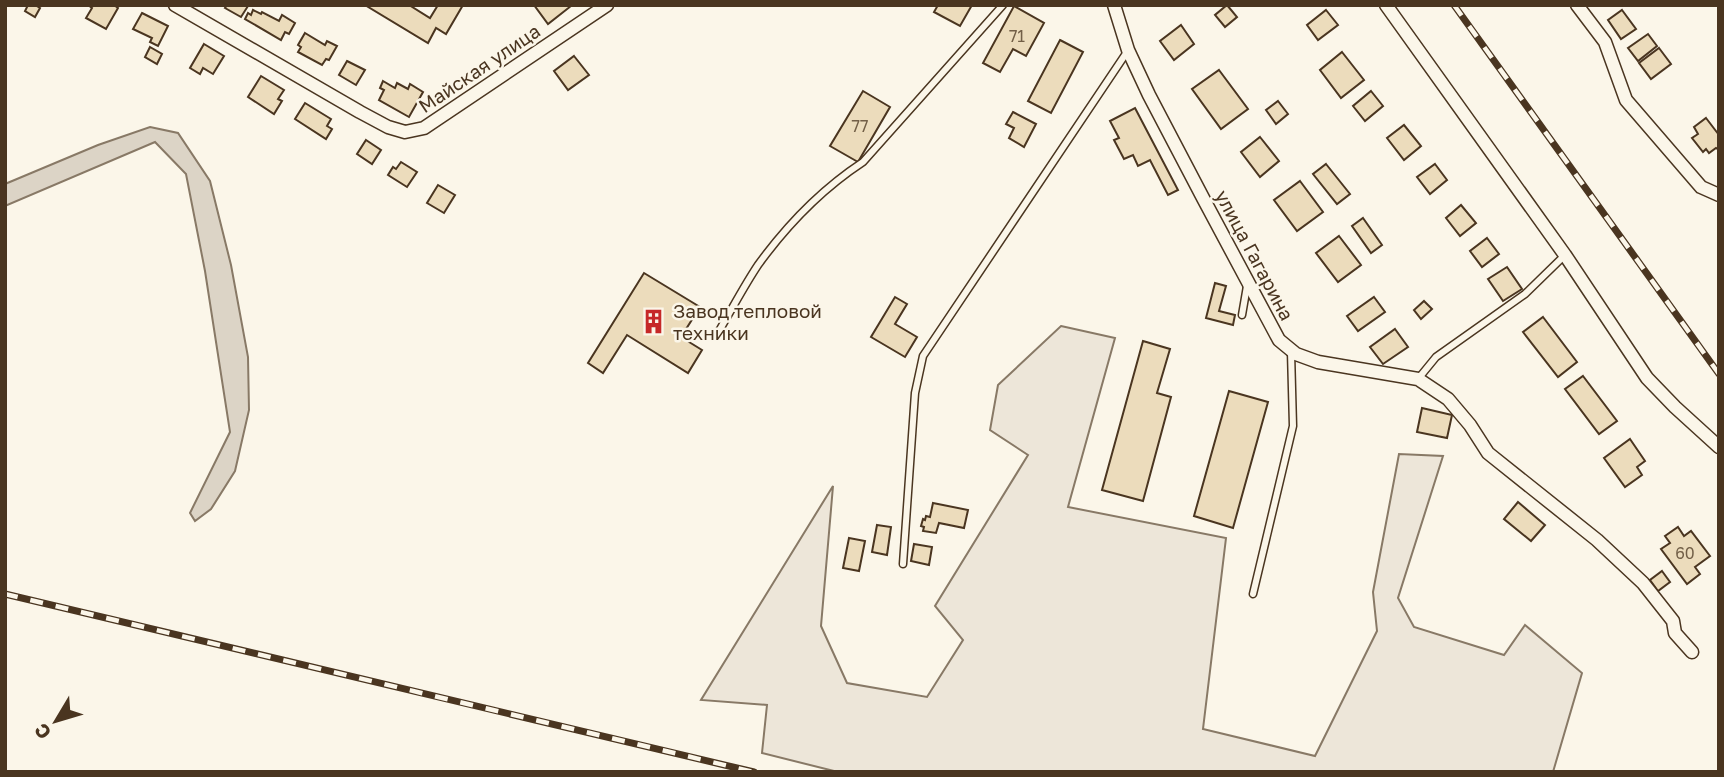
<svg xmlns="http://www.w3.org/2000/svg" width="1724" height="777" font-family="'Golos Text',sans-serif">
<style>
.green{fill:#ede6d9;stroke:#887966;stroke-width:2}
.water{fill:#dcd4c6;stroke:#887966;stroke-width:2}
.building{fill:#ecdcbc;stroke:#4a3520;stroke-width:2}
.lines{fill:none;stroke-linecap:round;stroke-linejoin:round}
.lane-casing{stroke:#4a3520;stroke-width:9}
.street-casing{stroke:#4a3520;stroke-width:15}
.lane{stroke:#fbf6e9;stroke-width:6}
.street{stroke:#fbf6e9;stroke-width:12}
.rail-casing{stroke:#4a3520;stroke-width:7}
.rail{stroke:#fbf6e9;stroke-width:4.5;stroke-dasharray:13;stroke-linecap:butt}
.labels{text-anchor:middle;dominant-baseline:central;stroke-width:5;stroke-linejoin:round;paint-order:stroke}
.number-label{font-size:16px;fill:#725f47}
.street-label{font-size:19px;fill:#4a3520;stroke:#fbf6e9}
.poi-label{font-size:19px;fill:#4a3520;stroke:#fbf6e9;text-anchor:start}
</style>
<rect width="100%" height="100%" fill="#fbf6e9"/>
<path class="green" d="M1061,326L1115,338L1068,507L1226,538L1203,729L1315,756L1377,631L1373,592L1399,454L1443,456L1398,598L1414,627L1504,655L1525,625L1582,673L1553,772H838L762,753L767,705L701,700L833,486L821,626L847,683L927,697L963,640L935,606L1028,455L990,430L998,385Z"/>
<path class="water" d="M150,127L178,133L210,181L231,265L248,357L249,410L235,471L211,509L195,521L190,513L230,432L205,271L186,174L155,142L5,206V184L98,145Z"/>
<g class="building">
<path d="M28,5H35L40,8L35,17L25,11Z"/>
<path d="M88,5H114L118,8L106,29L86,18L92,8Z"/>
<path d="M227,5H246L248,6L241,17L225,8Z"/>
<path d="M365,5H409L430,18L438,5H463L446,34L436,28L428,43Z"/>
<path d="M534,5H570L571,6L548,24Z"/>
<path d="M938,5H972L960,26L934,12Z"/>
<path d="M1227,5L1237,17L1225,27L1215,15Z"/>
<path d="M1014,6L1044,23L1026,56L1013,49L1000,72L983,63Z"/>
<path d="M253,10L261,14L262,12L279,21L282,15L295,23L289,34L285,32L281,40L245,19L248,13L251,15Z"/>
<path d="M1326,10L1338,25L1318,40L1307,25Z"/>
<path d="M1622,10L1636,29L1621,39L1608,20Z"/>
<path d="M142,13L168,26L158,46L150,42L152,38L133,29Z"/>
<path d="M1181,25L1194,44L1174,60L1160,41Z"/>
<path d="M305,33L325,45L327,41L337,46L329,60L326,59L322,65L298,52L301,47L298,45Z"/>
<path d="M1648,34L1657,46L1638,61L1628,48Z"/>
<path d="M1060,40L1083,52L1051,113L1028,101Z"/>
<path d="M204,44L224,56L213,74L203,68L200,74L190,68Z"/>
<path d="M150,47L162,54L157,64L145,57Z"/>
<path d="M1659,48L1671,64L1651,79L1639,63Z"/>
<path d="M1342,52L1364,80L1341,98L1320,70Z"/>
<path d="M574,56L589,75L568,90L554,71Z"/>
<path d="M347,61L365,70L356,85L339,75Z"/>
<path d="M1219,70L1248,109L1221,129L1192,89Z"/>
<path d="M261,76L284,90L278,99L282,101L274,114L248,97Z"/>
<path d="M383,81L395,88L397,83L408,89L410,84L423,92L409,117L379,100L384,90L380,88Z"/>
<path d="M863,91L890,107L858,162L830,146Z"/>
<path d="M1371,91L1383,106L1365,121L1353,106Z"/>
<path d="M1278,101L1288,114L1276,124L1266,110Z"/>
<path d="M305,103L331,119L327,126L332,129L326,139L295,119Z"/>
<path d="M1135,108L1178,190L1168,195L1150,160L1138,166L1133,155L1124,159L1114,140L1119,138L1110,121Z"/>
<path d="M1013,112L1036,124L1024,147L1009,138L1014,128L1006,124Z"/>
<path d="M1706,118L1719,135V150L1716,148L1709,153L1706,149L1703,152L1692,138L1698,134L1694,127Z"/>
<path d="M1404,125L1421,146L1404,160L1387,138Z"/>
<path d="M1260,137L1279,161L1260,177L1241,152Z"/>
<path d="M366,140L381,150L372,164L357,154Z"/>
<path d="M401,162L417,172L407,187L388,175L393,167L396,169Z"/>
<path d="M1326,164L1350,194L1337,204L1313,174Z"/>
<path d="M1435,164L1447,180L1430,194L1417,177Z"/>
<path d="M1300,181L1323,212L1297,231L1274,200Z"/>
<path d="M438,185L455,195L444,213L427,203Z"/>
<path d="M1461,205L1476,223L1460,236L1446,218Z"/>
<path d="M1363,218L1382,245L1371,253L1352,226Z"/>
<path d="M1339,236L1361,265L1338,282L1316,253Z"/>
<path d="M1487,238L1499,254L1482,267L1470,251Z"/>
<path d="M1507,267L1522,289L1503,301L1488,279Z"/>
<path d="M644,273L700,307L681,337L702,350L688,373L627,335L603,373L588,363Z"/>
<path d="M1215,283L1226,286L1219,311L1235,315L1233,325L1206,318Z"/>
<path d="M895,297L907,304L895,324L917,337L905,357L871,337Z"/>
<path d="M1374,297L1385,312L1358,331L1347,316Z"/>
<path d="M1424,301L1432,309L1421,319L1414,310Z"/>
<path d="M1543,317L1577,362L1558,377L1523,332Z"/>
<path d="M1395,329L1408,347L1383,364L1370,347Z"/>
<path d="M1143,341L1170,349L1157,393L1171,397L1143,501L1102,490Z"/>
<path d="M1583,376L1617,421L1599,434L1565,389Z"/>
<path d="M1229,391L1268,402L1233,528L1194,516Z"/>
<path d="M1422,408L1452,415L1447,438L1417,432Z"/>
<path d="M1630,439L1645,461L1637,467L1642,475L1625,487L1604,458Z"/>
<path d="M1518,502L1545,525L1531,541L1504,519Z"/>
<path d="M933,503L968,510L964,528L939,523L936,533L923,531L924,527L921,526L923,519L925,520L926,516L930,517Z"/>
<path d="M877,525L891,527L887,555L872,552Z"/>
<path d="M1678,527L1684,536L1691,531L1710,556L1695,567L1700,574L1687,584L1661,549L1670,543L1665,536Z"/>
<path d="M849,538L865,541L859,571L843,568Z"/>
<path d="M914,544L932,547L929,565L911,561Z"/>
<path d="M1662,571L1670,582L1658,591L1650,580Z"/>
</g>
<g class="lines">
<defs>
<g id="lane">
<path d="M1242,315L1247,286"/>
<path d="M719,331C732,309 744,286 758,265C787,225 822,189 863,162L1003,5"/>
<path d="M1418,379L1436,357L1525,294L1565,255"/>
<path d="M903,564L915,393L923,356L1127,52"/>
<path d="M1253,594L1293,426L1291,352"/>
</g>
<g id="street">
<path d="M175,5L360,112L388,127L405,132L424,128L607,5"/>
<path d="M1114,5L1128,50L1149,95L1203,198L1279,340L1296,354L1318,362L1418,379L1448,399L1470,425L1488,453L1597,540L1643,583L1673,621L1675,633L1692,652"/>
<path d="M1386,5L1565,255L1647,378L1675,407L1719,447"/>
<path d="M1577,5L1605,42L1626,100L1701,187L1719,195"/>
</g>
</defs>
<use href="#lane" class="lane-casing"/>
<use href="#street" class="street-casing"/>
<use href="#lane" class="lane"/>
<use href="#street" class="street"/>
<defs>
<g id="rail">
<path d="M1454,5L1719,374"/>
<path d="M5,594L754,772"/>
</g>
</defs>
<use href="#rail" class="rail-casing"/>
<use href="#rail" class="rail"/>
</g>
<defs>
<symbol id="building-bare" viewBox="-9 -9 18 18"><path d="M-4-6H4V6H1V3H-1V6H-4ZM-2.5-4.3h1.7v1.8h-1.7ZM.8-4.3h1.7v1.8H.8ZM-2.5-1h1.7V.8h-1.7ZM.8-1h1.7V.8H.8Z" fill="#c62828" stroke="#fbf6e9" stroke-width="2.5" paint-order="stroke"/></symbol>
</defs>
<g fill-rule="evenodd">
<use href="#building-bare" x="636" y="304" width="35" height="35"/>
</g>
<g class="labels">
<g class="number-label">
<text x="1017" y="36">71</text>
<text x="860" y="126">77</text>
<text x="1685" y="553">60</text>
</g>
<g class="street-label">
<text transform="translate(479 68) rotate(-34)">Майская улица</text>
<text transform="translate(1255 255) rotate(62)">улица Гагарина</text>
</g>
<g class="poi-label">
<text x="673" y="310">Завод тепловой<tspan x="673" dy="22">техники</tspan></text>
</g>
</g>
<rect width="1724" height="777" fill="none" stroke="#4a3520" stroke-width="14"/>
<g transform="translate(56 721) rotate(232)" stroke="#fbf6e9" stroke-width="5" paint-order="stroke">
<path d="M0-5L12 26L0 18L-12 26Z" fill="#4a3520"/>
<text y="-10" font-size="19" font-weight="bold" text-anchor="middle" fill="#4a3520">С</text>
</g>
</svg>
